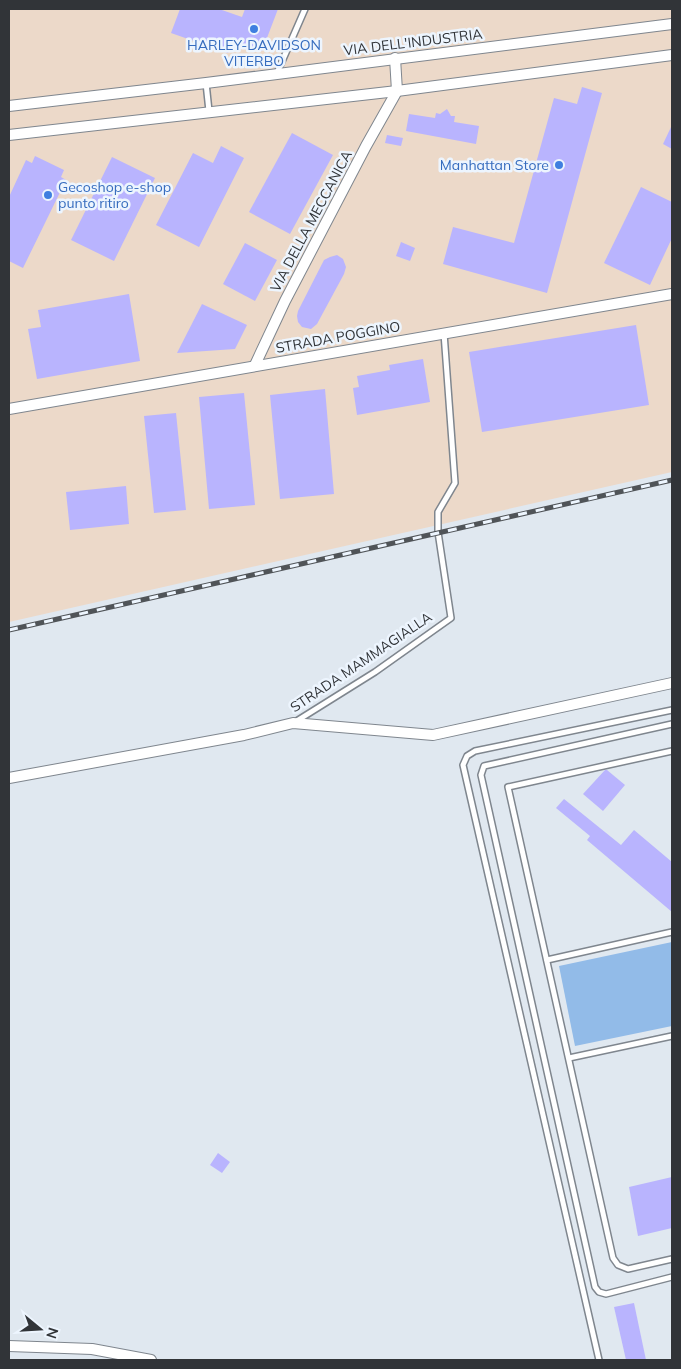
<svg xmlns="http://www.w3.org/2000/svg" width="681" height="1369" font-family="Mulish,sans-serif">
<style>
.industrial{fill:#ecd9c9}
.green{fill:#92bbe8}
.building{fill:#b9b4fe}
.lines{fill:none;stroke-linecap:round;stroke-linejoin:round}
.lane-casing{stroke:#7f868e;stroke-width:8}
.street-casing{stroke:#7f868e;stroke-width:12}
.lane{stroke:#fff;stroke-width:5}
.street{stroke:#fff;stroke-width:10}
.rail-casing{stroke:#505458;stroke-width:5}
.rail{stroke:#edf5fe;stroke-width:3;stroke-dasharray:9;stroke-linecap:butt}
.shop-dot{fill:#3f7fe0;stroke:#edf5fe;stroke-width:2}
.labels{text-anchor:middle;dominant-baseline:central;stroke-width:5;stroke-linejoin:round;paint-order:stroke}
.street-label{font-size:14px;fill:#313438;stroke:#edf5fe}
.shop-label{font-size:14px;fill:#366cbe;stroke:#edf5fe}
</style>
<rect width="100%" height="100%" fill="#e0e8f0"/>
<path class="industrial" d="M9,9H672V472L9,622Z"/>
<path class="green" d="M672,942V1026L575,1046L559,966Z"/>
<g class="building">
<path d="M180,9H219L242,17L245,9H278L262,51L233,41L228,53L171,33Z"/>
<path d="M582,87L602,93L547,293L443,264L453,227L514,243L554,98L577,104Z"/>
<path d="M447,109L451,116H455L454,122L479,126L476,144L406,131L409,114L435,118L436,113L440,114Z"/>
<path d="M672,125V149L663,144Z"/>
<path d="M292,133L333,155L290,234L249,212Z"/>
<path d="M387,135L403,138L401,146L385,143Z"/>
<path d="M221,146L244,158L199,247L156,225L193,153L213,163Z"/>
<path d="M35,156L64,170L61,177L66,180L23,268L9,261V197L26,160L32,163Z"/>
<path d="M112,157L155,178L114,261L71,240Z"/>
<path d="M641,187L672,202V238L650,285L604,263Z"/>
<path d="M401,242L415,248L410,261L396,256Z"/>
<path d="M245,243L277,260L255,301L223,284Z"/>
<path d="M337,255L343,259L346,267L344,274L317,324L311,329L302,327L298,322L297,316L298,311L324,260L330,257Z"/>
<path d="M129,294L140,361L37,379L28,329L41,327L38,310Z"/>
<path d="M202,304L247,325L235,349L177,353Z"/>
<path d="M636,325L649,405L482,432L469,352Z"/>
<path d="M423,359L430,402L357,415L353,388L359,387L357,376L390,370L389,365Z"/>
<path d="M325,389L334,494L280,499L270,395Z"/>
<path d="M244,393L255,505L209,509L199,397Z"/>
<path d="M176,413L186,510L154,513L144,416Z"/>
<path d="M126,486L129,524L70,530L66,492Z"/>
<path d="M605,770H607L625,785L603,811L583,794Z"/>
<path d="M564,799L621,845L634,830L672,862V912L587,840L590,836L556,808Z"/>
<path d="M218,1153L230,1162L222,1173L210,1165Z"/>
<path d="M672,1177V1228L638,1236L629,1187Z"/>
<path d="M634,1303L646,1360H626L614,1307Z"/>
</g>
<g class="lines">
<defs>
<g id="lane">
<path d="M277,73L305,9"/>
<path d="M206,83L209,111"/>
<path d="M295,722L375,672L451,618L438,532V512L455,483L444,333"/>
<path d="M672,724L484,766L481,775L595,1287L599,1292L606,1294L672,1277"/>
<path d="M672,751L508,787L613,1258L618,1265L628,1269L672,1259"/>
<path d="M547,960L672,932"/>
<path d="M569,1058L672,1036"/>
<path d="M599,1360L463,765L467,756L475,751L672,710"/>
</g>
<g id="street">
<path d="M9,106L206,83L672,24"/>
<path d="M9,135L397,91L672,55"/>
<path d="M255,365L285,301L366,146L397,91L395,58"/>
<path d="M9,409L672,294"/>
<path d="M9,778L244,735L293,723L433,735L672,683"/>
<path d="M9,1346L92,1349L151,1360"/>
</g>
</defs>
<use href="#lane" class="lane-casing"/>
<use href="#street" class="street-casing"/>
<use href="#lane" class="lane"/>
<use href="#street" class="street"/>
<defs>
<path id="rail" d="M9,630L672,480"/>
</defs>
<use href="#rail" class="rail-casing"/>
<use href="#rail" class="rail"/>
</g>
<g class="shop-dot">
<circle cx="254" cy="29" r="5"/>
<circle cx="559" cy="165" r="5"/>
<circle cx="48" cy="195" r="5"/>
</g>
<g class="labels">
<g class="street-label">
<text transform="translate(413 42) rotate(-7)">VIA DELL'INDUSTRIA</text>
<text transform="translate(311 221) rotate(-62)">VIA DELLA MECCANICA</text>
<text transform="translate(338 337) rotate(-10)">STRADA POGGINO</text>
<text transform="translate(361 662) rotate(-34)">STRADA MAMMAGIALLA</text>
</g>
<g class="shop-label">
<text x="254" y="45">HARLEY-DAVIDSON<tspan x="254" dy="16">VITERBO</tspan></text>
<text x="549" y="165" text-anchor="end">Manhattan Store</text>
<text x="58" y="187" text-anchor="start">Gecoshop e-shop<tspan x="58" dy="16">punto ritiro</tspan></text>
</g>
</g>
<rect width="681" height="1369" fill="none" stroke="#313438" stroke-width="20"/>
<g transform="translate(40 1329) rotate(108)" stroke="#edf5fe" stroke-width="4" paint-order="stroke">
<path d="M0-4L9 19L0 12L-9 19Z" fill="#313438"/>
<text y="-8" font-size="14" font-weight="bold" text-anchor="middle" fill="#313438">N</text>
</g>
</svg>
